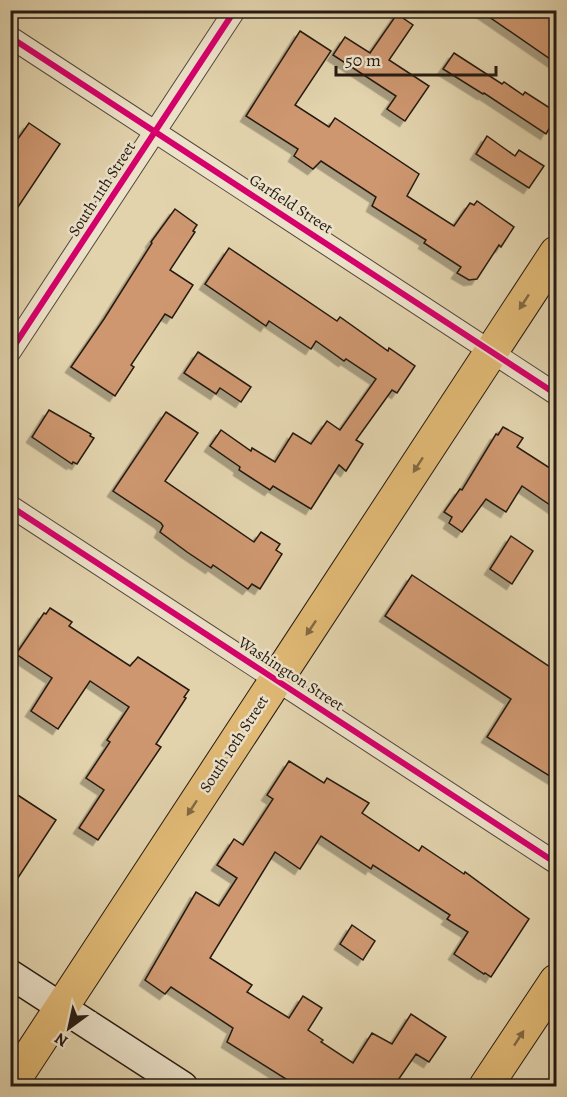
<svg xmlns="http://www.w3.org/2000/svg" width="567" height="1097" font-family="Alegreya,serif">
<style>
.building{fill:#ce9770;stroke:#251a11;stroke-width:1.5;filter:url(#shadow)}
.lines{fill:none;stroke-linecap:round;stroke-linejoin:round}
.minor-casing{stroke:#544838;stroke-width:23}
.secondary-casing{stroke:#251a11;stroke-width:31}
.primary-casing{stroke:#251a11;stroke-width:35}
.minor{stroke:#ece2ca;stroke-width:21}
.secondary{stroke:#ece2ca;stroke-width:28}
.primary{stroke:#e1ba76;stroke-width:33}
.cycleway-casing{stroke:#ece2ca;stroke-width:10}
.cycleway{stroke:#d6006c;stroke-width:6}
.oneway{fill:#836a44}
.labels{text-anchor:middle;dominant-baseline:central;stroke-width:5;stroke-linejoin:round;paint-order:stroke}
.street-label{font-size:16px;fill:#251a11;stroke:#ece2ca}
</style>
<defs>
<filter id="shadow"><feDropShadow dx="-5.5" dy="5.5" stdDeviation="0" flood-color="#0004"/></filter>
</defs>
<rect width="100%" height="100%" fill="#e2d3ad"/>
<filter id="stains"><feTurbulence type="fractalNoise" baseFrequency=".00333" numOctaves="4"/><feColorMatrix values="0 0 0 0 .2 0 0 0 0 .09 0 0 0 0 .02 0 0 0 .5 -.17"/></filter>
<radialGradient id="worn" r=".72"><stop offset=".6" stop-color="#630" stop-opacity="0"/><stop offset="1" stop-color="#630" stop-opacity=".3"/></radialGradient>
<g class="building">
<path d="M479,10H556V63Z"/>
<path d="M397,14L413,25L389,60L429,86L405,121L387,109L396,96L333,55L345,37L370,53Z"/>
<path d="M300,31L331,51L295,105L329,127L335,118L419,174L407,196L454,226L470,203L474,205L477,201L514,227L501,247L499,245L477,279L469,280L457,273L461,267L424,243L426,240L372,206L376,197L321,161L313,169L294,156L298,149L246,116Z"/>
<path d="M454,53L502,84L504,82L523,95L525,92L556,112V117L546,134L484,93L483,94L443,69Z"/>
<path d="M29,123L60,144L10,219V150Z"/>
<path d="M487,136L515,156L519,150L544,166L529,188L476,154Z"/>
<path d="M175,209L197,225L193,231L195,232L170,270L193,285L172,318L165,314L131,365L134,367L115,396L71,367L104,319L152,243L151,242Z"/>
<path d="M229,248L337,321L340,317L388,351L389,348L415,366L397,393L392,390L356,440L363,444L346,471L339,465L311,509L273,486L270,490L239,470L240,467L210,446L221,430L251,451L252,448L275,462L293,433L311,444L327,421L340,430L376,379L346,359L344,361L316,341L311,349L269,321L266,326L205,284Z"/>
<path d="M198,352L251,387L241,402L220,388L216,394L184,373Z"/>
<path d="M49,410L91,434L90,436L94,438L77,464L73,462L72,464L32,437Z"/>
<path d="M166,412L198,433L165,481L254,542L261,532L280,544L276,550L282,554L260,589L252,584L248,589L213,565L211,568L187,552L160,532L163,526L161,523L113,491Z"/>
<path d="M503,427L523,438L517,447L556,472V509L522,486L506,512L486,499L462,532L449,523L452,517L444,512L460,489L462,490L496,434L498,435Z"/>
<path d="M511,536L533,551L512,584L490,569Z"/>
<path d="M412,575L556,671V780L487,737L511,699L385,616Z"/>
<path d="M50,608L72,622L69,626L130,666L138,657L189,690L184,697L186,698L156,744L161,747L98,840L79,828L104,790L86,778L110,742L107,740L129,707L90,681L58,729L31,711L52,678L16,654L44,613L46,614Z"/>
<path d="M289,761L324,783L327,778L369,803L362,813L419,851L422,846L464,874L465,872L529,919L491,977L485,973L484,974L454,954L468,932L447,919L450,915L373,865L371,869L321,836L300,869L275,852L210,958L252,985L247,992L289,1018L303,996L322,1008L308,1030L323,1040L321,1042L353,1063L372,1033L392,1044L411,1014L446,1037L429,1062L416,1054L394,1086H297L227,1042L233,1028L171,987L165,994L145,980L196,892L219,906L237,878L217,865L234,839L243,845L273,799L267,795Z"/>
<path d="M10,790L56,820L10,890Z"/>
<path d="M352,925L375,941L363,960L340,944Z"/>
</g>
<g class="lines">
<defs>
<g id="minor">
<path d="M10,37L556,394"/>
<path d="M10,352L235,10"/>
<path d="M10,506L556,863"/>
</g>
<path id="secondary" d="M10,974L183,1086"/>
<g id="primary">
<path d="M10,1086L556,253"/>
<path d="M486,1086L556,981"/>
</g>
</defs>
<use href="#minor" class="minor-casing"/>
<use href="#secondary" class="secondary-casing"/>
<use href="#primary" class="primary-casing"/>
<use href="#minor" class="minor"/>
<use href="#secondary" class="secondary"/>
<use href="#primary" class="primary"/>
<defs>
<g id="cycleway">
<path d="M10,37L556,394"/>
<path d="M10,352L235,10"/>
<path d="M10,506L556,863"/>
</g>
</defs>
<use href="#cycleway" class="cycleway-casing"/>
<use href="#cycleway" class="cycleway"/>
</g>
<defs><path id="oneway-solid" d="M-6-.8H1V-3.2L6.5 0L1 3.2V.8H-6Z" transform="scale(1.5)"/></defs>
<g class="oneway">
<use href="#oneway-solid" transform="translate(524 302) rotate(123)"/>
<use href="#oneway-solid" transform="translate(418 465) rotate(123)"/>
<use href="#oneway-solid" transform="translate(311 628) rotate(124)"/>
<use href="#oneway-solid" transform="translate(192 808) rotate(123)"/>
<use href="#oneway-solid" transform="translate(519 1038) rotate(-57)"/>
</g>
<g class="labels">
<g class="street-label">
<text transform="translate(102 189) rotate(-57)">South 11th Street</text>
<text transform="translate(291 204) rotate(33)">Garfield Street</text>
<text transform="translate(291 674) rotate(33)">Washington Street</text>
<text transform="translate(234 744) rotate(-57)">South 10th Street</text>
</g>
</g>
<rect width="567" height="1097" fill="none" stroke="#e2d3ad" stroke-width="36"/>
<rect x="12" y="12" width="543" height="1073" fill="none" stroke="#251a11" stroke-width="3"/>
<rect x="18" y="18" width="531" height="1061" fill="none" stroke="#251a11" stroke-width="1.5"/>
<g transform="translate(69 1028) rotate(213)" stroke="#ece2ca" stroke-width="4.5" paint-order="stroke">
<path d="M0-4.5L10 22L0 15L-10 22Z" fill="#251a11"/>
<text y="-9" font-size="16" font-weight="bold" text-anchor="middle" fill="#251a11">N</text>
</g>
<path d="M336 66v9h160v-9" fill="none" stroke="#251a11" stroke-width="3"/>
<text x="345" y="66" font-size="18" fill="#251a11" stroke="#ece2ca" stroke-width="4.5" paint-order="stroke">50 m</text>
<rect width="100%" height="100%" filter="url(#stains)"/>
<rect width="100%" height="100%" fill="url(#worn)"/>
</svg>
